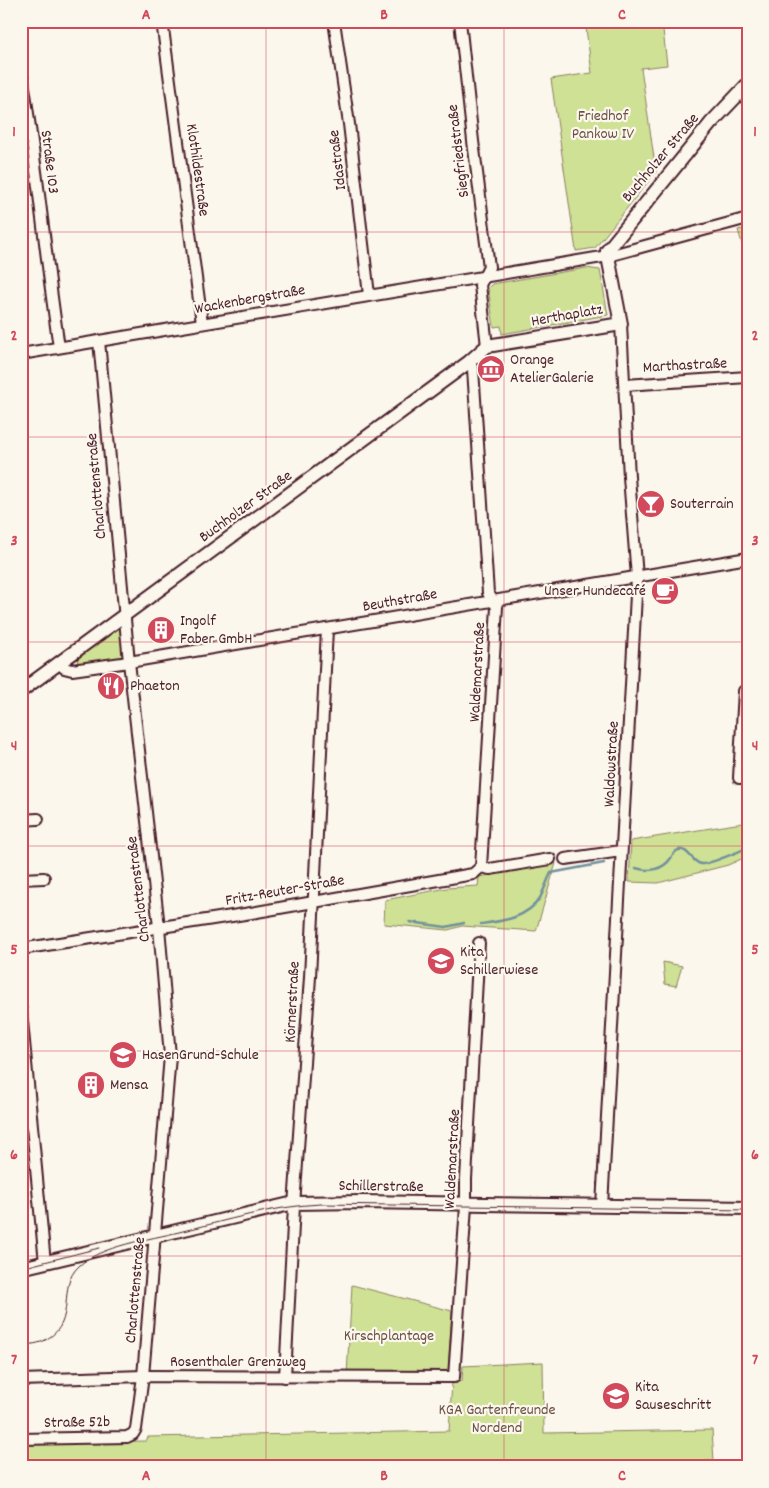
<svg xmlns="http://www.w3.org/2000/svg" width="769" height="1488" font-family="Dekko,sans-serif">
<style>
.green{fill:#cfe195;stroke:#8c8060}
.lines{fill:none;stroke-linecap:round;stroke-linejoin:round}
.stream{stroke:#72919c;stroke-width:2.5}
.minor-casing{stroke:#4a1f2b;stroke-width:14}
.tertiary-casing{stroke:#4a1f2b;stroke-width:16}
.minor{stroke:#fbf7ec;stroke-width:10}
.tertiary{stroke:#fbf7ec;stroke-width:12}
.tram{stroke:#4a1f2b;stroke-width:1}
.grid{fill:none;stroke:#d1495b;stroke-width:1;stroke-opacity:0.55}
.labels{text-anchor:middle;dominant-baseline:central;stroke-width:4.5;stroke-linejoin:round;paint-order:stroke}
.park-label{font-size:16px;fill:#6b5046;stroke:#fbf7ec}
.street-label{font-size:16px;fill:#4a1f2b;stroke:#fbf7ec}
.poi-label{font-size:16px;fill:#4a1f2b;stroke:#fbf7ec;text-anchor:start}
.neatline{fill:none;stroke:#d1495b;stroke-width:2}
.grid-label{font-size:16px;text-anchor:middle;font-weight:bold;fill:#d1495b}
</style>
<rect width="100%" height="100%" fill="#fbf7ec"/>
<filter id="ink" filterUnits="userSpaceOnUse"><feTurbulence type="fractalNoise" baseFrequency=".02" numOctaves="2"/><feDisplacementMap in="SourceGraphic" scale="10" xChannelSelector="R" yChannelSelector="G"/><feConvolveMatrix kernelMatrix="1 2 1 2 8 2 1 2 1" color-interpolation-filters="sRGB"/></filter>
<g filter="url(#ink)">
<g class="green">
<path d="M585,21H662L667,65L641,68L656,172L595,248L576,251L551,79L592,73Z"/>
<path d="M748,228V251L744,250L738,230Z"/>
<path d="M586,268L600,270L608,315L502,334L501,326L494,327L488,288L492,284Z"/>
<path d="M119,627L121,628L123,659L81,665L78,663L77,657Z"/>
<path d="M748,822V856L728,865L658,883L629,882L631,841Z"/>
<path d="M556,863L536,931L462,926L448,930L384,924L385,900L447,888L478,886L479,877Z"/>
<path d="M663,962L682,966L676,986L665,984Z"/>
<path d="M352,1285L452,1311L448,1373L347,1375Z"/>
<path d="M543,1362L544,1433L712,1430L714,1461H705V1467H21V1443L146,1441L148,1437L449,1431L452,1382L462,1381L463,1366Z"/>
</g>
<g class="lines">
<g class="stream">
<path d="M636,868C649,872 663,870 671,858C673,855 674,851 679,850C688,848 692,862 701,864C707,865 741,851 748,847"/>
<path d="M410,922L446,927L464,923"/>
<path d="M481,924C503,921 527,918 540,898C544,890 547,881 551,873L604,863"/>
</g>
<defs>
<g id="minor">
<path d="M162,21L202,323"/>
<path d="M334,21L349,124L369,295"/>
<path d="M460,21L473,141L489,267L480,285L487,346"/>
<path d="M21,69C37,162 45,255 59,347"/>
<path d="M21,354L608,256L748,218"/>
<path d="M469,362L473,369L488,593L497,607L481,867"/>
<path d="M625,385L748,377"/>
<path d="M60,663L64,668L72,670L129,662L748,558"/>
<path d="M748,691H744L739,778H748"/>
<path d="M21,820L38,819"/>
<path d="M565,859L621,851"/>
<path d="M481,867L490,869L550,859"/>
<path d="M21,879L44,878"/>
<path d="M21,949L251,913L473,874L481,867"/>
<path d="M21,1010L45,1263"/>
<path d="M602,1206L637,577L629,477L621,324"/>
<path d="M285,1377L294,1206L310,977L327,629"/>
<path d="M21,1380L143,1376L454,1377L466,1206V1179L479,943"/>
<path d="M21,1439L127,1437L133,1434L136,1429L143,1376L170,1056L159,927L129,662L99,341"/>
</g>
<g id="tertiary">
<path d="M21,691L469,362L487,346L621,324L607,251L711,123L748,84"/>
<path d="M21,1268L294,1203L363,1202L748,1208"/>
</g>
</defs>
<use href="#minor" class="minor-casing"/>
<use href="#tertiary" class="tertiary-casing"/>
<use href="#minor" class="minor"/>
<use href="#tertiary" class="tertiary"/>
<g class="tram">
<path d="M21,1268L99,1248"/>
<path d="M21,1344C30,1345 39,1344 47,1339C78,1321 56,1287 79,1266C100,1246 151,1239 179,1232C225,1221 273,1206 321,1204L748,1210"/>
</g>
</g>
</g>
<path class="grid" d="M266,21V1467M504,21V1467M21,232H748M21,437H748M21,642H748M21,846H748M21,1051H748M21,1256H748"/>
<defs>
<symbol id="museum-disc" viewBox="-11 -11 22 22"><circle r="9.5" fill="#d1495b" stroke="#fbf7ec"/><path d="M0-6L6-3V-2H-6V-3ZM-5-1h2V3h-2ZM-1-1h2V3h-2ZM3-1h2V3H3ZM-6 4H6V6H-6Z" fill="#fff"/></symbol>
<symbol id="bar-disc" viewBox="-11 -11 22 22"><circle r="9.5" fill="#d1495b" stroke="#fbf7ec"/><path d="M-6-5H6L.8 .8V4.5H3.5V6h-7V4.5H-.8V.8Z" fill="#fff"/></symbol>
<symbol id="cafe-disc" viewBox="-11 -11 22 22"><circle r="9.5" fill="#d1495b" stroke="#fbf7ec"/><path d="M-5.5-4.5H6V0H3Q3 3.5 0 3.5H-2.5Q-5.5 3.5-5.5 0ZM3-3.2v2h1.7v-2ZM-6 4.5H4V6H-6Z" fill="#fff"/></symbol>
<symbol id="building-disc" viewBox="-11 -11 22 22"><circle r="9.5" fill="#d1495b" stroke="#fbf7ec"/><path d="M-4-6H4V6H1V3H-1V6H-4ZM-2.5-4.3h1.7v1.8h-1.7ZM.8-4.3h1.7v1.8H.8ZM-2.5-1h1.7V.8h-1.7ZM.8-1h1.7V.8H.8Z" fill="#fff"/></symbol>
<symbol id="restaurant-disc" viewBox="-11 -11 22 22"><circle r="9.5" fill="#d1495b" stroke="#fbf7ec"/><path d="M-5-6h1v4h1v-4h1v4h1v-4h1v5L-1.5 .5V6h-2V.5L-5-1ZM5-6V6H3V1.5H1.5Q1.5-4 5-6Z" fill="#fff"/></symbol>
<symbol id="school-disc" viewBox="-11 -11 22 22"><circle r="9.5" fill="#d1495b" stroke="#fbf7ec"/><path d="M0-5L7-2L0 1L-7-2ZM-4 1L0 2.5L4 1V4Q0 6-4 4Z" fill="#fff"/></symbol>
</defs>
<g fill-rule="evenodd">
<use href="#museum-disc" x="475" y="353" width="32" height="32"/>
<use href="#bar-disc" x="635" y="488" width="32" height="32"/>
<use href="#cafe-disc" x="649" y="575" width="32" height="32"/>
<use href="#building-disc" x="145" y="614" width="32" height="32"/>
<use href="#restaurant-disc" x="95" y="670" width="32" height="32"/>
<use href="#school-disc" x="425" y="945" width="32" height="32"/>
<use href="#school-disc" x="107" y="1039" width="32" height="32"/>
<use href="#building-disc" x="75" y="1069" width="32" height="32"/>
<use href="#school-disc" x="600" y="1380" width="32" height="32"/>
</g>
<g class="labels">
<g class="park-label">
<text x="603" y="116">Friedhof<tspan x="603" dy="18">Pankow IV</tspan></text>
<text x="389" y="1336">Kirschplantage</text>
<text x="497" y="1410">KGA Gartenfreunde<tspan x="497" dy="18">Nordend</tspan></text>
</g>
<g class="street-label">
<text transform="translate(459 151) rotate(-97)">Siegfriedstraße</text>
<text transform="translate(661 158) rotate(-50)">Buchholzer Straße</text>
<text transform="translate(338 160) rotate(-97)">Idastraße</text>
<text transform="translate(49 162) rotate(83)">Straße 103</text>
<text transform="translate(197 170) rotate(82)">Klothildestraße</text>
<text transform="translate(250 300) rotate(-10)">Wackenbergstraße</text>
<text transform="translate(567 316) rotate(-10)">Herthaplatz</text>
<text transform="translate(685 366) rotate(-3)">Marthastraße</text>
<text transform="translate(97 486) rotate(-95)">Charlottenstraße</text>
<text transform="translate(246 507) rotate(-36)">Buchholzer Straße</text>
<text transform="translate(400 601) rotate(-10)">Beuthstraße</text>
<text transform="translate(478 672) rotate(-87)">Waldemarstraße</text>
<text transform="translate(612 764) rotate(-87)">Waldowstraße</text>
<text transform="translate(139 889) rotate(-97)">Charlottenstraße</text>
<text transform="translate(285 891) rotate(-10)">Fritz-Reuter-Straße</text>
<text transform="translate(293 1002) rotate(-87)">Körnerstraße</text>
<text transform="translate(453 1159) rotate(-87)">Waldemarstraße</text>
<text transform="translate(381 1187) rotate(1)">Schillerstraße</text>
<text transform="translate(136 1290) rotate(-85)">Charlottenstraße</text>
<text x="238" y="1362">Rosenthaler Grenzweg</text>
<text transform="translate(77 1423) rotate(-1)">Straße 52b</text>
</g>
<g class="poi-label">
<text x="510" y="360">Orange<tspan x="510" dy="18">AtelierGalerie</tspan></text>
<text x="670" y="504">Souterrain</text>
<text x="646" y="591" text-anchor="end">Unser Hundecafé</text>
<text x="180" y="621">Ingolf<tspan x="180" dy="18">Faber GmbH</tspan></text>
<text x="130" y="686">Phaeton</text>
<text x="460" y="952">Kita<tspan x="460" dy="18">Schillerwiese</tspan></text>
<text x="142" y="1055">HasenGrund-Schule</text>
<text x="110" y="1085">Mensa</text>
<text x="635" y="1387">Kita<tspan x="635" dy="18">Sauseschritt</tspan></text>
</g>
</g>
<rect width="769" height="1488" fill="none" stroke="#fbf7ec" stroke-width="55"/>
<rect x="28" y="28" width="714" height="1432" class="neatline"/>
<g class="grid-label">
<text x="146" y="19">A</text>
<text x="384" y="19">B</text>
<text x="622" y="19">C</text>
<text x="14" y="136">1</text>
<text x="755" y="136">1</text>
<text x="14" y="340">2</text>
<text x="755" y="340">2</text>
<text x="14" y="545">3</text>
<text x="755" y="545">3</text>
<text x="14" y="750">4</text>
<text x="755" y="750">4</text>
<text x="14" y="954">5</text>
<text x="755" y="954">5</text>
<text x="14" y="1159">6</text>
<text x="755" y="1159">6</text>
<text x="14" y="1364">7</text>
<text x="755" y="1364">7</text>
<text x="146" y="1480">A</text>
<text x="384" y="1480">B</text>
<text x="622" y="1480">C</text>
</g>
</svg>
